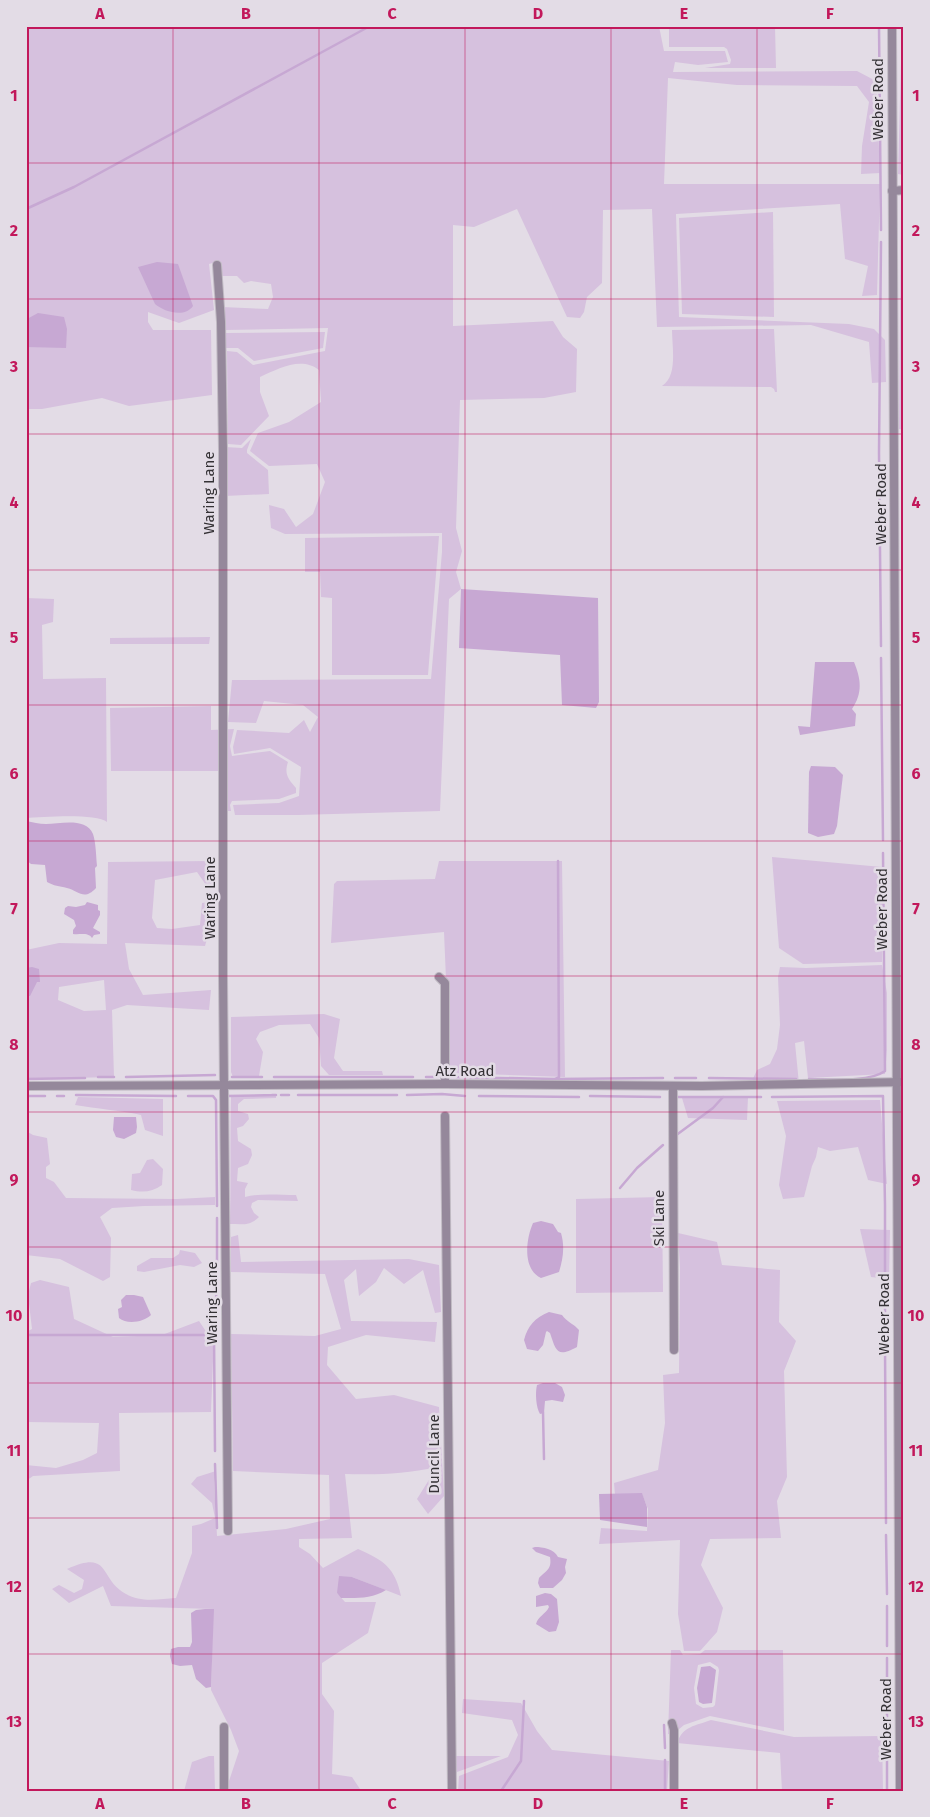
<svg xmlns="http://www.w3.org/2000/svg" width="930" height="1817" font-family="'Fira Sans',sans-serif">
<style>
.green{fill:#d6c1de;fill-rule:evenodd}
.water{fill:#c7a8d3}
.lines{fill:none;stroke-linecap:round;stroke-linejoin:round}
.stream{stroke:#c7a8d3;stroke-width:2.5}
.minor-casing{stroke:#c0bac3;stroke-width:10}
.minor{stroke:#95889b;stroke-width:8}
.grid{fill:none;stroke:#c2185b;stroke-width:1;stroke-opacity:0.55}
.labels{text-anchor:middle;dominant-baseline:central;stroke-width:5;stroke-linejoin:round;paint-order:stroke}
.street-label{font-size:15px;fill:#343135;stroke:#e3dce6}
.neatline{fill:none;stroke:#c2185b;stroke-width:2}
.grid-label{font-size:16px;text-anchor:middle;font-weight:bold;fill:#c2185b}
</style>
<rect width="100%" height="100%" fill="#e3dce6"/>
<g class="green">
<path d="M26,26H659L664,51H725L728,62L698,65L675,62L673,72L857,71L876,81L880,173L861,174L862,146L869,102L857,86L737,85L668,78L664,184H880L877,295L862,296L868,266L845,259L840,204L676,214L679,317L849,324L874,329L885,340L886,382L872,383L869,342L811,325L657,327L652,209L603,210L602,283L587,297L584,312L580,318L567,317L517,209L474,227L453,225V326L553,321L563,337L577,349L576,392L544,398L460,400L456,528L462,551L456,572L461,589L449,599L440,811L298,815H235L233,805L279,803L299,796L301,767L270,748L234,754L233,747L237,730L289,733L304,720L310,732L318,717L303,705L264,701L256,723L228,722L232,680L431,679L442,552V533L285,534L271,528L269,505L284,509L296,527L313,514L325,482L317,464L269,466L250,451L258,433L289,422L321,402L319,370C301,356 278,369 260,377V392L269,416L241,445L228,444L227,351L237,352L253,365L325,351L328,328L225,330L222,307L268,309L273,297L271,284L251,281L244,283L237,276H221L220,261L209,264L214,310L179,323L148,312V322L153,330H211L212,395L129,406L102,398L42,409H26Z"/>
<path d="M669,26H775L776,68H705L730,64L731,60L727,49L724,47H669Z"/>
<path d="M902,26H904V175L898,174Z"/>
<path d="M901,200H904V430L899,429Z"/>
<path d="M773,212L774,317L682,314L679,218Z"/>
<path d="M774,329L777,392H775L774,389L771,387L662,386C678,376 672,347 672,330Z"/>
<path d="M325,332L323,348L254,361L238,348H226V333Z"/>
<path d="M251,439L247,450V453L268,470L269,494L225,496V447L242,448Z"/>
<path d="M439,536L428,675H332V598L321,597L320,572H305V538Z"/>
<path d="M26,598L54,599L53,622L42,625L43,679L106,678L107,822C97,813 42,817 26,818Z"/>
<path d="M210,637L209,644H110V638Z"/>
<path d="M211,706V730L234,729L230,746L232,756L270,751L288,762C284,774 288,779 296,788V793L279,799L232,801L230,805L231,811H227L225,771H111L110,708Z"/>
<path d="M772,857L882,867V962L803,964L779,948Z"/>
<path d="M210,861L212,884L206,885L197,872L155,880L152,918L157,928L172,929L200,925L202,903L211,902L212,920L205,946L125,943L129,969L143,995L211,990L209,1010L127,1005L112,1010L114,1077L26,1079V950L59,943L107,944L108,862ZM104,980L106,1010L84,1011L58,1000L59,987Z"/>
<path d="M439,861H562L565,1077L450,1073L444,932L331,943L334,884L337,881L435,879Z"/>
<path d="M882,965L887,993V1050L885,1074L808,1078L804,1041L795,1043L799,1084L750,1085L757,1070L770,1064L777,1049L780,1025L778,977L780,967L806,968Z"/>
<path d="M324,1014L340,1019L334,1058L343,1071H382L383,1075H329L321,1066L319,1038L310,1024L279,1025L260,1032L256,1039L263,1052L259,1076L245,1078L233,1077L231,1072V1017Z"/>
<path d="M902,1091H904V1406Z"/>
<path d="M276,1095V1098L244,1099L238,1104V1111L248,1114L249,1119L243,1126L237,1128L238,1141L251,1149L252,1155L248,1164L238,1168L237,1181L248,1183L245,1189V1197C260,1193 279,1195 296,1195L298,1201L258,1200L252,1203L251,1207L254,1213L259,1217C250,1226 242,1224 230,1224C231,1182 230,1140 231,1097Z"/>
<path d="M78,1097L163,1099V1136L145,1130L141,1115C119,1110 97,1109 75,1105Z"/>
<path d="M748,1097L747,1120L688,1118L682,1098Z"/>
<path d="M880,1100L887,1184L868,1180L858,1147L830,1151L818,1147L816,1157L812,1166L804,1197L783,1199L779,1185L786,1136L777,1101Z"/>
<path d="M26,1131L33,1135L47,1138L50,1164L46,1167V1178L54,1182L66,1198L177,1199L215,1197V1205L144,1206L112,1208L100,1217L111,1238L110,1277L103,1281L60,1259L26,1255Z"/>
<path d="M153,1159L163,1169L162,1185C152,1192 143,1193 131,1190L132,1174L140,1173L147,1160Z"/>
<path d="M662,1197L663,1292L576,1293V1199Z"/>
<path d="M860,1229L890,1230L889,1279L871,1277Z"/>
<path d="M678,1233L717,1242L722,1265L780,1270L779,1322L796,1341L784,1371L787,1477L777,1501L781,1538L710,1539L701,1565L723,1608L717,1632L700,1651H684L678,1614L680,1540L599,1544L601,1528L647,1531L648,1509L642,1494L615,1495L614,1483L658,1470L665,1423L663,1375L679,1373L680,1268Z"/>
<path d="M238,1235L241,1262L409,1259L439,1265L441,1312L435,1313L423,1270L404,1284L384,1268L376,1282L359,1296L356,1269L344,1280L351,1321L437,1322L435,1342L366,1335L328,1347L327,1365L356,1399L394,1395L439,1407L444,1496L428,1514L417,1499L437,1467C405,1474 378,1475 345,1474L352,1538L299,1539V1547L310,1554L323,1568L358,1549C383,1560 395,1567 401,1596L352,1577L337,1593L345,1602H376L368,1633L322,1663V1694L334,1711L332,1774L352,1777L360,1789L365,1791H228V1784L239,1751L231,1730L211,1690L213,1609L111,1606L103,1586L69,1603L52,1589L59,1585L74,1593L82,1589L84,1580L67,1569C112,1549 98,1579 126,1594C141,1603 160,1599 176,1598L192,1553V1526L201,1524L215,1518L212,1503L191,1484L197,1477L216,1471L214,1483L217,1536L286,1529L330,1519L329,1475L233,1471L231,1334L315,1336L341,1329L325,1274L231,1272V1237Z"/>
<path d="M180,1250L195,1253L202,1263L194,1267L180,1265L144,1272L137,1271V1266L151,1258H173L179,1254Z"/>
<path d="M40,1280L69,1287L74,1319L113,1337L162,1335L199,1321L209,1336L214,1335L211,1412L119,1413L120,1471L33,1476L26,1481V1465L56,1468L83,1460L97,1453L99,1423L26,1422V1332L32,1329L28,1295L31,1283Z"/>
<path d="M671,1650H680L683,1655L700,1654L705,1650H783L784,1731L710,1716L684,1725L678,1730L676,1735L668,1734ZM710,1662L718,1667L719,1670L715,1705L713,1707L703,1708L696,1704L694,1688L698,1665Z"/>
<path d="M463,1699L521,1703L537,1731L552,1750L669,1761L667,1791H458L459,1776L508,1757L518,1735L512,1720L462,1713Z"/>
<path d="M711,1720L794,1737L882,1736L883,1791H782L780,1753L677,1743C683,1726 695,1726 711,1720Z"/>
<path d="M209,1756H214L215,1791H184L192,1762Z"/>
<path d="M448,1756H501L457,1772L455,1776Z"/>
</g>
<g class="water">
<path d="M157,262L178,264L193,306C185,318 164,312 155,304L138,267Z"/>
<path d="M38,313L64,317L67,329L66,348L26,347L27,319Z"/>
<path d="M461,589L598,598L599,702L596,708L562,705L560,655L459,648Z"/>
<path d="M815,662H854C861,679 863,693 852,709L856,714L855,726L800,735L798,726L810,727Z"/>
<path d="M811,766L835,767L843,775L837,826L834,834L818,837L808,833L809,772Z"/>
<path d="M26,821C33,822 39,824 46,824C60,824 86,817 93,834C96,843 96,856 97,866L95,868L96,888C84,901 79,891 67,888C59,886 54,886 47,882L45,865L31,864L26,860Z"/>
<path d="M87,902L98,905V910L100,911V915L93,928L100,932V934L94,935L92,938C88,932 80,935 73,934V930L76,926L74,920L64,914L65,908L68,906L76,907L85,905Z"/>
<path d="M32,967L39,969L40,982H37L30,996H26V968Z"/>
<path d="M114,1117H136L137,1127L136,1133L124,1139L116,1137L113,1130Z"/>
<path d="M541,1221L553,1224L558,1232L561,1233C565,1247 563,1259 559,1272L541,1278C522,1269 526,1239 533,1223Z"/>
<path d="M126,1295H134L143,1297L151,1315C144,1322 127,1325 119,1318L118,1309L122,1307L121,1300Z"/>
<path d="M549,1312L562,1315C567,1322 574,1324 579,1330L577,1347C557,1358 556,1351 550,1333L547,1331L546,1332L543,1345L538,1351L527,1349L524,1340C528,1325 535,1318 549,1312Z"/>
<path d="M543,1383H555L562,1387L565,1395L563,1402L552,1400L545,1401L544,1413L540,1414C536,1408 535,1393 537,1385Z"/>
<path d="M642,1493L647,1507V1527L600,1520L599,1494Z"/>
<path d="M535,1547C543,1547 554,1549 558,1557L567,1559L565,1567L566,1573L562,1580L553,1588H540L538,1583L539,1578C547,1570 552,1569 550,1557L536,1552L532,1548Z"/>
<path d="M339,1576L352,1577L386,1590C372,1599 357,1598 341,1598L337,1593Z"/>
<path d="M545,1593L551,1594L557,1599L559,1622L556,1631L549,1632L536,1624C538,1616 546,1614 549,1607L548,1605L536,1607V1596Z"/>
<path d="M205,1609H214L211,1687L206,1688L196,1679L192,1665L180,1666L172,1664L170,1656L171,1649L178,1647H190L192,1642L191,1613L196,1610Z"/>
<path d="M710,1666L716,1670L712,1703L703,1704L699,1702L697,1688L701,1667Z"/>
</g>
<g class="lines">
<g class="stream">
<path d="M879,26L881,230"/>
<path d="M26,209L74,187L370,26"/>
<path d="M904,378V379"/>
<path d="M881,646L879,453L881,242"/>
<path d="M881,658L883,840"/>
<path d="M98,1077H114"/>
<path d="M126,1077L215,1075"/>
<path d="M232,1077H262"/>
<path d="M274,1077H413"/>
<path d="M426,1077H438"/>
<path d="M449,1077L555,1079L663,1078"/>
<path d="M675,1078H696"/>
<path d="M709,1078L796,1079"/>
<path d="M26,1079L85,1078"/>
<path d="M555,1079L559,1077L558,861"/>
<path d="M809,1079C830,1079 868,1083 885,1071L883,853"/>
<path d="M76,1095L176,1096"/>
<path d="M281,1095H289"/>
<path d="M298,1095H397"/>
<path d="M407,1095L442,1094L465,1096"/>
<path d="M26,1096H45"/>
<path d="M57,1096H64"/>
<path d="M188,1096H213L216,1100L217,1206"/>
<path d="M227,1096L276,1095H272"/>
<path d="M479,1096L579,1097"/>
<path d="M590,1096L660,1097"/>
<path d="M675,1097H761"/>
<path d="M772,1097L883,1096L885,1205V1332"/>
<path d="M675,1136L713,1108L723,1097"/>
<path d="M620,1188L637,1168L663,1145"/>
<path d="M217,1218V1272"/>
<path d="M26,1335H214"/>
<path d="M885,1344L886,1523"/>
<path d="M543,1412L544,1459"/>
<path d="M215,1451L214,1335L217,1281"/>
<path d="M215,1464L217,1528"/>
<path d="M886,1535L887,1594"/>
<path d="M887,1606V1646"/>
<path d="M664,1725L665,1748"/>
<path d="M665,1760V1791"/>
<path d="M501,1791L521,1761L524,1701"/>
<path d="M887,1791V1658"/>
</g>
<defs>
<g id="minor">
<path d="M892,26L900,1791"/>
<path d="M892,191L904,190"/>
<path d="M217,265L221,322L223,450V977L228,1531"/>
<path d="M439,977L445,983V1084"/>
<path d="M26,1086L445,1084L702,1086L904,1082"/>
<path d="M673,1086L674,1350"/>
<path d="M445,1116L452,1791"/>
<path d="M672,1723L674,1730V1791"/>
<path d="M224,1791V1727"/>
</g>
</defs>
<use href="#minor" class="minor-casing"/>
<use href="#minor" class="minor"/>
</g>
<path class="grid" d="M173,26V1791M319,26V1791M465,26V1791M611,26V1791M757,26V1791M26,163H904M26,299H904M26,434H904M26,570H904M26,705H904M26,841H904M26,976H904M26,1112H904M26,1247H904M26,1383H904M26,1518H904M26,1654H904"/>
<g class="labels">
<g class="street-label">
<text transform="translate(878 99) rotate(-90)">Weber Road</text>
<text transform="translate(209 493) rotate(-90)">Waring Lane</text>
<text transform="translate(881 504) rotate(-90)">Weber Road</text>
<text transform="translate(210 898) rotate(-90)">Waring Lane</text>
<text transform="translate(882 909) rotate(-90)">Weber Road</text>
<text x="465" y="1071">Atz Road</text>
<text transform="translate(659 1218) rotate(-90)">Ski Lane</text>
<text transform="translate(212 1303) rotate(-90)">Waring Lane</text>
<text transform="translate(884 1314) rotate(-90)">Weber Road</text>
<text transform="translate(434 1454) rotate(-90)">Duncil Lane</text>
<text transform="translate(886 1719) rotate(-90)">Weber Road</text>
</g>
</g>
<rect width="930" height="1817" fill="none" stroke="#e3dce6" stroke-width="55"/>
<rect x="28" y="28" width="874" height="1762" class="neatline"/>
<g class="grid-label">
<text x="100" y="19">A</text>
<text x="246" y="19">B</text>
<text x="392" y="19">C</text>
<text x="538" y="19">D</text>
<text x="684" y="19">E</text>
<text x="830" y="19">F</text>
<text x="14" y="101">1</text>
<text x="916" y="101">1</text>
<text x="14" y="236">2</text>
<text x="916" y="236">2</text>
<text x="14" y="372">3</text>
<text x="916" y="372">3</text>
<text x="14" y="508">4</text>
<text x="916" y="508">4</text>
<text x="14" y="643">5</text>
<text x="916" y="643">5</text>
<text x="14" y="779">6</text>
<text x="916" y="779">6</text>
<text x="14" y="914">7</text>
<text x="916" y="914">7</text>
<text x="14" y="1050">8</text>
<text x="916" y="1050">8</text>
<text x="14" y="1185">9</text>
<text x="916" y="1185">9</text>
<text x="14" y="1321">10</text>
<text x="916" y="1321">10</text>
<text x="14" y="1456">11</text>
<text x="916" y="1456">11</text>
<text x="14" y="1592">12</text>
<text x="916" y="1592">12</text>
<text x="14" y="1727">13</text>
<text x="916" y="1727">13</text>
<text x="100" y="1809">A</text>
<text x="246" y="1809">B</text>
<text x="392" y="1809">C</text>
<text x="538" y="1809">D</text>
<text x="684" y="1809">E</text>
<text x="830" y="1809">F</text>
</g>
</svg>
